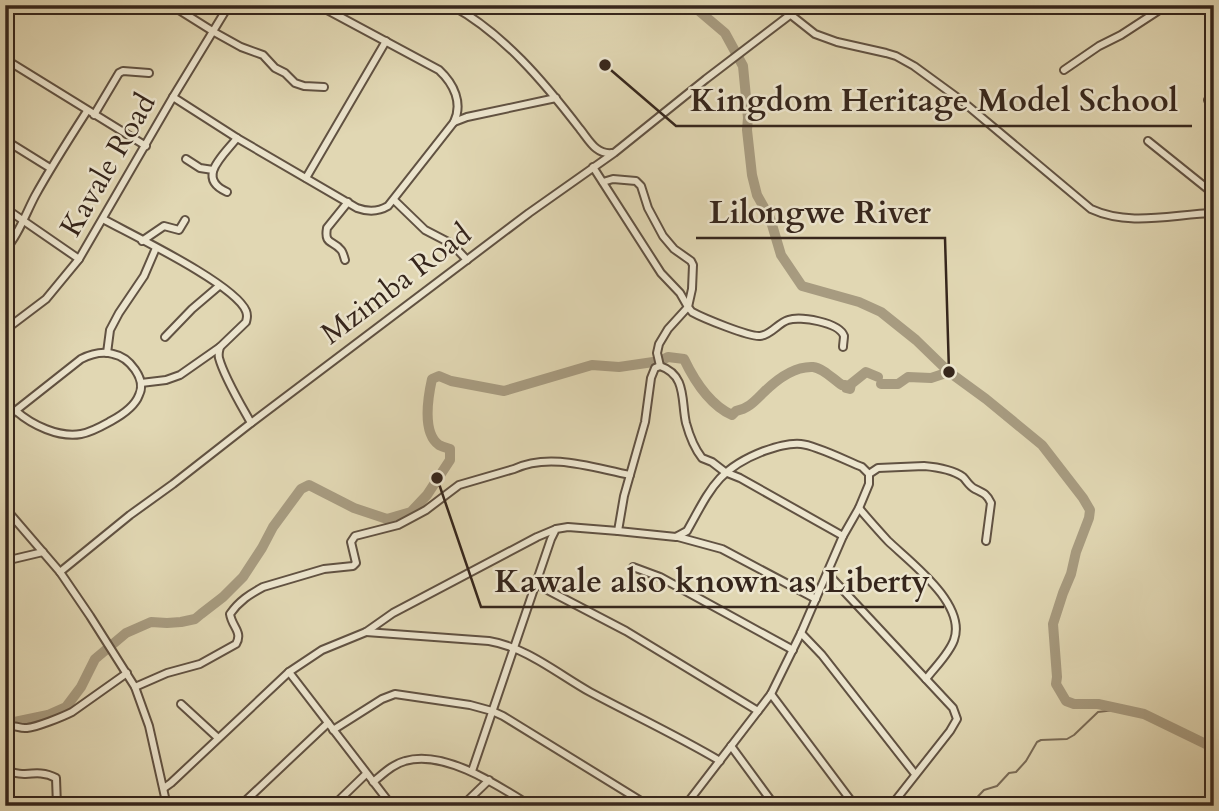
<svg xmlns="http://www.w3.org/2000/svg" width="1219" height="811" font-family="Cardo,serif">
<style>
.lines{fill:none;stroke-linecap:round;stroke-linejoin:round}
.stream{stroke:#7a6c58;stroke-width:2}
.river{stroke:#a79b80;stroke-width:10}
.minor-casing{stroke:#615242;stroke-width:10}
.minor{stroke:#ece5ce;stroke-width:6}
.labels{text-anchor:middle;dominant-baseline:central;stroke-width:5;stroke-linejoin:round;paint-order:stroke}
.street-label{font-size:30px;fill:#36261c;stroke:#ece5ce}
.leader{fill:none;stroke:#36261c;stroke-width:2.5}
.callout-dot{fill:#36261c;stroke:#ece5ce;stroke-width:2.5}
.callout-label{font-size:32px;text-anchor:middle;font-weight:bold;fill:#36261c;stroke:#ece5ce;stroke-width:5;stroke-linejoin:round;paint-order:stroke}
</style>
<rect width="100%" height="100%" fill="#e1d7b3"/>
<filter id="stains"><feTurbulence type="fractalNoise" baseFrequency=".00286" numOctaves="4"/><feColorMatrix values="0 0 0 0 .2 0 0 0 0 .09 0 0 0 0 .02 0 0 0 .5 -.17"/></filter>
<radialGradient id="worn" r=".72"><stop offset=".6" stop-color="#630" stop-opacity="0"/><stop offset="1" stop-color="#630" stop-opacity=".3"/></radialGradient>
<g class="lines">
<path class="stream" d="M969,806L984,790L997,786L1009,773L1016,772L1026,761L1037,742L1041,740L1067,739L1074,735L1098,712L1123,709"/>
<g class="river">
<path d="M692,5L725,33L743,66L748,118L747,130L752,175L757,195L770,218L781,255L802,286L859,302L881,312L916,340L949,372L986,399L1042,445L1083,498L1090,510L1089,518L1076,552L1071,574L1063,593L1053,624L1057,677L1056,684L1066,701L1074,704H1098L1144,714L1214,748"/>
<path d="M881,384H898L908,377L931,378L949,372"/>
<path d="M5,724L48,715L66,707L81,687L95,659L126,633L151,622L167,623L181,622L195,619L201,614L223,597L243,577L262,548L273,527L301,489L309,485L354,508L387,519L411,512L427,495L450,460V449C447,448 443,447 439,445C422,433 428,397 432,379L439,376L451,381L504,391L592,365L619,367L660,361L668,357L684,359C694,380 710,405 732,415L736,411C748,409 755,401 763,393C776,380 794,366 813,367C823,368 833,379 842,385H845L846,388L850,389L851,384L866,372L878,377"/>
</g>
<defs>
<g id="minor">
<path d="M171,5L214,32L241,47L263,55L275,68L285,73L295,83L304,86L324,87"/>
<path d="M451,5C503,33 544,82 580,129C589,140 596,155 612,153"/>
<path d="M791,15L815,34L837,42L886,53L896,56L914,66L962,101L1091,209C1130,227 1173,214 1214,213"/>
<path d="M5,59L146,146"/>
<path d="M1064,70L1099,46L1121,35L1167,5"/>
<path d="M173,97L237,138L357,208C368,212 378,212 388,206L454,122C463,103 454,84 439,70L318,5"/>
<path d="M1208,100L1214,105"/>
<path d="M94,115L119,73L123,71L149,73"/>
<path d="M454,122L467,117L556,98"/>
<path d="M5,140L50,168"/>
<path d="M1148,141L1214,194"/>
<path d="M186,159L200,168L213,170"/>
<path d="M593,167L661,273L680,293L688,307L692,312C703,318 749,337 760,336C771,335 778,323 788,320C800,316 839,322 844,336C844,339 843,344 843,347"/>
<path d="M306,178L386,41"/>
<path d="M603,182L613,179L636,181L641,186L648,208L663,236L674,249L691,261L693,265L692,289L688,307L668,329L659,344L657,353L660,366"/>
<path d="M227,192C195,178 224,155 237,138"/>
<path d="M394,200L425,230L452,244L467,260"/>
<path d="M5,208L79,259"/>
<path d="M103,219C132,235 235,284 246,311C248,316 247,317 246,322L220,347C219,352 218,353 219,358C224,377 241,405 251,423"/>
<path d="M142,241L164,226L179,230L185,220"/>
<path d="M5,250C18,236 26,213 35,196C51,167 69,139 87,111"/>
<path d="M345,260C344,257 343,252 341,250C333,240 324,245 327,228L348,202"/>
<path d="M5,330L46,299L79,259L173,97L229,5"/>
<path d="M165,337L192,309L219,286"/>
<path d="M107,353L110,330L119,313L144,276L156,248"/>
<path d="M660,366C687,375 681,401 686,423C689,434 695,449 702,458L712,462L725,472L740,478L843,536"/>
<path d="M141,383L166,380L180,375L220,347"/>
<path d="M5,419L81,359C91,354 102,351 113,354C129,357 147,379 139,395C135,406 122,415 111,421C102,426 92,432 81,434C59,438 32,425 16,411"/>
<path d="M869,474L878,468L924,466C936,467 953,470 963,477C967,481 969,486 975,489C983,493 987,494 991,503L986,541"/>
<path d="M5,508L60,572L90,616L135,687L149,726L167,806"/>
<path d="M859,508C868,519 878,530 888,541C910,562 967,604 954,640C949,654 935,667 926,679"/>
<path d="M618,531L624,496L645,422L651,378L655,368L660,366"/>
<path d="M678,537L722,549L816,599"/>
<path d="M5,561L43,552"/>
<path d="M633,567L660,577L793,650"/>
<path d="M60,572L130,515L173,484L251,423L529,213L614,153L706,79L803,5"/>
<path d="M828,574L953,708L957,719L950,731L891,806"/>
<path d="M536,584L626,631L758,711"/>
<path d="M366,632L489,641C526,647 558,674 590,692C633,715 678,736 720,761"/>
<path d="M801,633L822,655L915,774"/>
<path d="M289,672L392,806"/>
<path d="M135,687L167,673L200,664L236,644C243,632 232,627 230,614C239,601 250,594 263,587L324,569L353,566L356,563L351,542L355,536L398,525L426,510L459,485L514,469C550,452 593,468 630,475"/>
<path d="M771,694L855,806"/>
<path d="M181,704L218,738"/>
<path d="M5,730C19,723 16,729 27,728C37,727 62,717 72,712L127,673"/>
<path d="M333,730L382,699L395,694L470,705L492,711L503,716L649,806"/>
<path d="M731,746L775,806"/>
<path d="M5,771C12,772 18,774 24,774C36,773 45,772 56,778L57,806"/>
<path d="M472,771L551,539L556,529L568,527L618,531L676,537L687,531C710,490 717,469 764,451C776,447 788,443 801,444C815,445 847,461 862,467L869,474V484L859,508L843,536L801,633L771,694L685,806"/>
<path d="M373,782C383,774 393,764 405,761C444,749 499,786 531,806"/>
<path d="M164,788L171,783L289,672L322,650L366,632L393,613L537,537L556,529"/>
<path d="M240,806L328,723"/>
<path d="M333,806L366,774"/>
<path d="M462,806L489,780"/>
</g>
</defs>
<use href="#minor" class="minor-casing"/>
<use href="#minor" class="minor"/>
</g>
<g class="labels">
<g class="street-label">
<text transform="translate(108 165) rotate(-60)">Kavale Road</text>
<text transform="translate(396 284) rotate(-37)">Mzimba Road</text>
</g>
</g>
<path class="leader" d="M605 65L676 126H1192M949 372L945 238H696M437 478L481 607H944"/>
<g class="callout-dot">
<circle cx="605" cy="65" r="7"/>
<circle cx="949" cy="372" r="7"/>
<circle cx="437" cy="478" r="7"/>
</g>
<g class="callout-label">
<text x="934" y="111">Kingdom Heritage Model School</text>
<text x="820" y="223">Lilongwe River</text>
<text x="712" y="592">Kawale also known as Liberty</text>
</g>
<rect width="1219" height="811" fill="none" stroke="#e1d7b3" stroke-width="28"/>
<rect x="7" y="7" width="1205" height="797" fill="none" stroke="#36261c" stroke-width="3.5"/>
<rect x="14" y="14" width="1191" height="783" fill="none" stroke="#36261c" stroke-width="2"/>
<rect width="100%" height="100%" filter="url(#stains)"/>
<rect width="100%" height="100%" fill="url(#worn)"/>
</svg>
